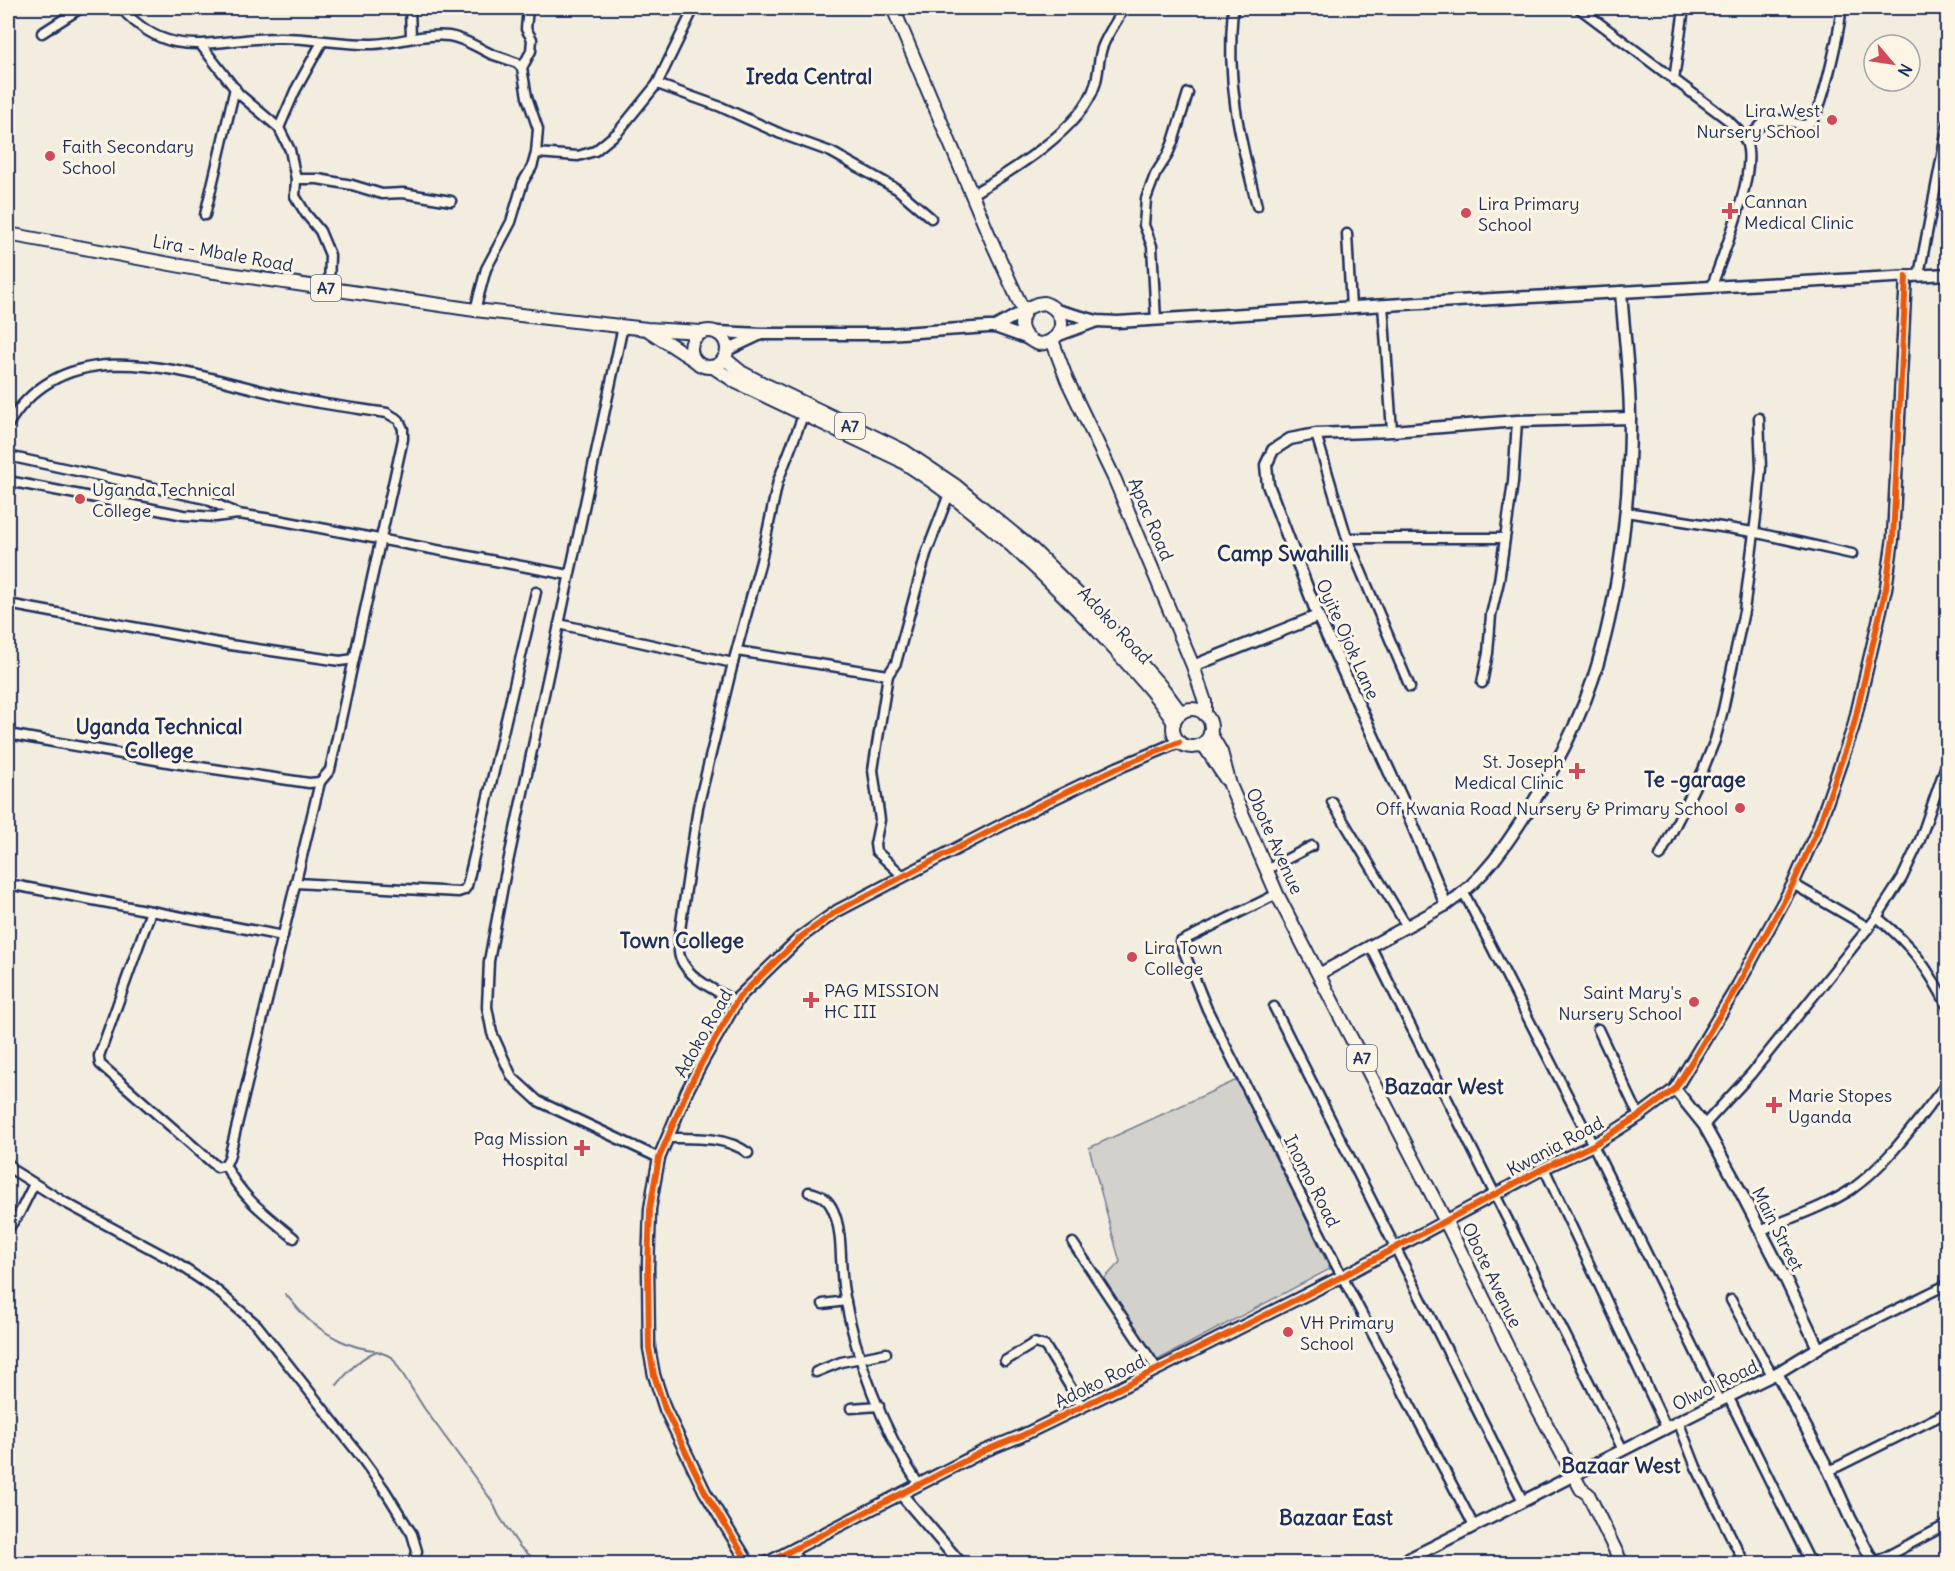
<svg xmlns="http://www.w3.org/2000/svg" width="1955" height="1571" font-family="Delius,sans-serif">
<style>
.green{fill:#d3d1cc;stroke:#778095;stroke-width:1.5}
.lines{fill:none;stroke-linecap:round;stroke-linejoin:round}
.stream{stroke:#707a91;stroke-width:2}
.minor-casing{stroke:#1b2f5e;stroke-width:13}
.tertiary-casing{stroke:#1b2f5e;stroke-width:15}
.secondary-casing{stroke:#1b2f5e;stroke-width:16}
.primary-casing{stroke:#1b2f5e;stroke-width:16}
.minor{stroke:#fcf5e5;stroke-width:8}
.tertiary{stroke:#fcf5e5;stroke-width:10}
.secondary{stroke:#fcf5e5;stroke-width:12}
.primary{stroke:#fcf5e5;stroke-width:12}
.cycleway-casing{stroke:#fcf5e5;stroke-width:10}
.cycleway{stroke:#e8590c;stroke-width:6}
.poi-dot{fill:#d1495b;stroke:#fcf5e5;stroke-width:2}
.labels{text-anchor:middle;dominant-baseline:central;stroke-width:6;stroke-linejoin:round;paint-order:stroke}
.shield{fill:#fcf5e5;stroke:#5e6a86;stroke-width:1.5}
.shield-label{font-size:16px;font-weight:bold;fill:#1b2f5e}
.poi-label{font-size:18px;fill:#1b2f5e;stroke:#fcf5e5;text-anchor:start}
.street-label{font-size:18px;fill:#1b2f5e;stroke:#fcf5e5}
.quarter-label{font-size:21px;font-weight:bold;fill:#1b2f5e;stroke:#fcf5e5}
</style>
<rect width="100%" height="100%" fill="#f3ede0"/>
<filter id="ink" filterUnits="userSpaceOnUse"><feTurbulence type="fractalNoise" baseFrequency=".0167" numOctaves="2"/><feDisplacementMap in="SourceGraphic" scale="12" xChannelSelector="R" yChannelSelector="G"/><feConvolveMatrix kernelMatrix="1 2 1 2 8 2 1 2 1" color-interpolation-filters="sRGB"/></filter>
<g filter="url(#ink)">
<path class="green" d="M1239,1079L1330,1269L1154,1362L1101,1282L1120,1262L1089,1148Z"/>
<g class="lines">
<g class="stream">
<path d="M285,1294C294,1303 301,1314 311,1322C331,1337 348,1347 374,1350"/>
<path d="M337,1385C349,1371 359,1358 377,1351L392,1357L424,1408L492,1501L499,1516L520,1547L540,1564"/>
</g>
<defs>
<g id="minor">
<path d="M121,8C171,64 213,38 277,38C309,37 341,45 373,44C398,43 424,33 449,36C464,38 478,48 491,54C500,57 509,60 517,63L522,68L527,97L538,129L536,153L532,167L523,182L511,222L486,269L475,310"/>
<path d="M410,8L411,37"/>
<path d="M1233,8C1226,82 1239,135 1257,206"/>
<path d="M1579,8L1728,120C1734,127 1743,133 1746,142C1758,171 1723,254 1712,286"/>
<path d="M42,33L81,8"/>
<path d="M201,45L239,94L279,128L290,150L296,179L295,196L306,214L320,231L330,255L329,289"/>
<path d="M522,68L531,51L532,39L526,29L528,8"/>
<path d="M1674,80L1684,8"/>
<path d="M657,84L721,107L781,134L831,152L897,189L931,218"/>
<path d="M279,128L295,91L322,42"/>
<path d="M1746,140L1765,121L1784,120L1803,125C1807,124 1809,124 1812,121C1823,108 1841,26 1841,8"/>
<path d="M536,153L578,156L595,151L618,132L657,84L694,8"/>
<path d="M296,179H318L352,185L382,194L403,193L451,201"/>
<path d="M972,194C1010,172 1082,129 1095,85C1099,73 1098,60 1102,48C1107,34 1117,21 1124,8"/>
<path d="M205,215L235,88"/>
<path d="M1347,234L1351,308"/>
<path d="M1919,275L1948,124"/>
<path d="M1383,305L1392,431"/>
<path d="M1156,320L1152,246L1144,225L1146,199L1155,175L1167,156L1173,142L1188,93"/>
<path d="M623,326L504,881L489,961L487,1007L492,1033L512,1077L538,1101L659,1158"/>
<path d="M8,425C68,322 198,378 288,397C320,404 354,408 387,413L399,420L403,429V439L354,659L340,661L230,645L8,604"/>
<path d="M1316,434L1347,538L1410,687"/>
<path d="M8,456L206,499L238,514"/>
<path d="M8,481L184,515L215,517L238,514L278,520L569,575"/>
<path d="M1626,512L1753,532L1852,554"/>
<path d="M1347,538H1504"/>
<path d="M559,624L733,663L698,807L679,937C679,943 678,951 680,957C688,979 717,991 736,1002"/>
<path d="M737,651L888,675L896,663L926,554L949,494"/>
<path d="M733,663L761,561L778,481L804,413"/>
<path d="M888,675L873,770L880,820L875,844L876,851L903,876"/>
<path d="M1482,683L1488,653L1491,615L1499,581L1513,482L1517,421"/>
<path d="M8,734L173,763L309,783L320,782L330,770L354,659"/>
<path d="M1332,802L1406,925"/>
<path d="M1660,856L1703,770L1715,740L1723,710L1744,611L1758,501L1761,468L1759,418"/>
<path d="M1266,870L1312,846"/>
<path d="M296,883L458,892L464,890L467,886L536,592"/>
<path d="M8,884L283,936"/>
<path d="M1793,884L1869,928"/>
<path d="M1464,893L1593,1145L1719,1400"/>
<path d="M1277,894L1180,942L1207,1009L1335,1263L1474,1526"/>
<path d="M151,911L99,1056L100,1064L217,1167L225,1165L229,1158L320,782"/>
<path d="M1877,917C1912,946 1927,966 1948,1007"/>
<path d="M1370,945L1623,1450"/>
<path d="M1274,1007L1523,1501"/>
<path d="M1598,1029L1639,1116"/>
<path d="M1704,1125L1751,1074L1877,917L1902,878L1920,840L1948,759"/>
<path d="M667,1138C693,1138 726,1136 748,1153"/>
<path d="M10,1165L11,1169L64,1202L170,1259L215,1289L257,1325L358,1453L384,1489L412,1534L417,1551L414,1564"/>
<path d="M225,1165C243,1199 265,1214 294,1238"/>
<path d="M1544,1168L1666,1427"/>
<path d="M809,1192C821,1194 828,1199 833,1210C844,1235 839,1265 844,1292C855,1357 883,1430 919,1485"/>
<path d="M8,1229L19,1214L34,1184"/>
<path d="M1760,1231C1790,1218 1825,1207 1852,1189C1890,1162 1919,1118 1948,1082"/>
<path d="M1073,1243L1157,1369"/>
<path d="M1731,1300L1772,1375"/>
<path d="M823,1304L846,1301"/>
<path d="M1818,1348L1948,1284"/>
<path d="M1005,1361L1034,1343L1045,1346L1082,1406"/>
<path d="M816,1372L841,1362L886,1353"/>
<path d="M1728,1396L1811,1564"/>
<path d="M851,1408L879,1406"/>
<path d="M1678,1421L1696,1467L1745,1564"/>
<path d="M1829,1471L1948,1412"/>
<path d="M792,1551L801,1564"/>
<path d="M1874,1563L1948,1524"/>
</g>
<g id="tertiary">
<path d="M1056,310L1097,321L1118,322L1403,304L1948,274"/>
<path d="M995,327L1026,338"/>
<path d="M717,332L762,334H888L988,327H995L1026,310"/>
<path d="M1059,335L1097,321"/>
<path d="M727,350L759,335"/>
<path d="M1193,666L1318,616"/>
<path d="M1446,905L1401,797L1318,616L1268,485L1266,465L1273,450L1290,439L1316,434L1392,431L1517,421L1630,418"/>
<path d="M1319,974L1446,905C1484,880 1507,844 1531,806C1556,766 1578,724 1593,679C1619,599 1630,503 1630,419C1630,377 1624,334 1621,292"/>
<path d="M1675,1089L1704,1125L1735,1181L1786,1280L1818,1348L1777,1373"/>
<path d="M901,1494L961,1564"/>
<path d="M749,1564L705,1492L665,1409L654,1375L649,1348L648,1267L650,1209L654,1185L659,1158L687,1091L701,1064L739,997L802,936L837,911L1042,804L1117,768L1179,742"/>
<path d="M765,1564L984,1451L1021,1436L1122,1387L1343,1276L1544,1168L1593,1145L1639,1116L1675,1089L1738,985L1793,884L1818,828L1853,728L1886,588L1893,538L1906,276"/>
<path d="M1398,1564C1525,1502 1650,1434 1777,1373L1829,1471L1850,1518L1874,1564"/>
</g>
<g id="secondary">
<path d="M893,8L991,240L1023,310"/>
<path d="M1044,303C1069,311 1066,342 1039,344C1022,339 1016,324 1026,310H1023L1037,304Z"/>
<path d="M1052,340L1067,380L1115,480L1193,666L1205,702V715"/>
</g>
<g id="primary">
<path d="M8,234L208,271L475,310L647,329L702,332"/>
<path d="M648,330L694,360"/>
<circle cx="709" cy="349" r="18"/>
<path d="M724,358L741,372L764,384L904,451L956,486L1031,548L1090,606L1164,690L1181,713"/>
<path d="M713,367L736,382L898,459C979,509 1054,582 1117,652C1137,675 1159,697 1174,723"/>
<circle cx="1192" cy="728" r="19"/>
<path d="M1210,733L1221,752L1230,785L1277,894L1446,1222L1537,1407L1581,1489L1588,1494L1622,1564"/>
<path d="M1203,744L1226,779"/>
</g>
</defs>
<use href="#minor" class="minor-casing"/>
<use href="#tertiary" class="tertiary-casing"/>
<use href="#secondary" class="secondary-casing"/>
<use href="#primary" class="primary-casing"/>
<use href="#minor" class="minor"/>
<use href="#tertiary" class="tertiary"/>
<use href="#secondary" class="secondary"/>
<use href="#primary" class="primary"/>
<defs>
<g id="cycleway">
<path d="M749,1564L705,1492L665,1409L654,1375L649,1348L648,1267L650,1209L654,1185L659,1158L687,1091L701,1064L739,997L802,936L837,911L1042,804L1117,768L1179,742"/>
<path d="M765,1564L984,1451L1021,1436L1122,1387L1343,1276L1544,1168L1593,1145L1639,1116L1675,1089L1738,985L1793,884L1818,828L1853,728L1886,588L1893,538L1906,276"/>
</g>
</defs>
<use href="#cycleway" class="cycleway-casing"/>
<use href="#cycleway" class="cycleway"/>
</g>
</g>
<g class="poi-dot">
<circle cx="1832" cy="120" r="6"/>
<circle cx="50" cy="156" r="6"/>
<path d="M1727 202h6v6h6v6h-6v6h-6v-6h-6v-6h6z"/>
<circle cx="1466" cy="213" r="6"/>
<circle cx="80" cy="499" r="6"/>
<path d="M1574 762h6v6h6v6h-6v6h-6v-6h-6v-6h6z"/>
<circle cx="1740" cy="808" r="6"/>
<circle cx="1132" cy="957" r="6"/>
<path d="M808 991h6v6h6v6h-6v6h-6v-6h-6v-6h6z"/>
<circle cx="1694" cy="1002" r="6"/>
<path d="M1771 1096h6v6h6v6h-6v6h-6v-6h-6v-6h6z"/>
<path d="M579 1139h6v6h6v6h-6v6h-6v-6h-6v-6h6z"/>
<circle cx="1288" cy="1332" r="6"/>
</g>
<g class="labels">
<g class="shield">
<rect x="311" y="275" width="30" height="26" rx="4.5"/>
<rect x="835" y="413" width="30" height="26" rx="4.5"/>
<rect x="1347" y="1045" width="30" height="26" rx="4.5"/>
</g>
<g class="shield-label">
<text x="326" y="288">A7</text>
<text x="850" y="426">A7</text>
<text x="1362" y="1058">A7</text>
</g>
<g class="poi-label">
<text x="1820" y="110" text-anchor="end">Lira West<tspan x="1820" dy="21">Nursery School</tspan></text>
<text x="62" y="146">Faith Secondary<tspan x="62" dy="21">School</tspan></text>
<text x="1744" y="201">Cannan<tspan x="1744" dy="21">Medical Clinic</tspan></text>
<text x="1478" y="203">Lira Primary<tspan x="1478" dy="21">School</tspan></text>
<text x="92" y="489">Uganda Technical<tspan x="92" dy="21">College</tspan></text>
<text x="1564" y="761" text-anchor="end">St. Joseph<tspan x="1564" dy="21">Medical Clinic</tspan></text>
<text x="1728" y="808" text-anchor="end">Off Kwania Road Nursery &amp; Primary School</text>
<text x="1144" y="947">Lira Town<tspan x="1144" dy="21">College</tspan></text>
<text x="824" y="990">PAG MISSION<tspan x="824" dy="21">HC III</tspan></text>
<text x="1682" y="992" text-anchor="end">Saint Mary's<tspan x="1682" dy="21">Nursery School</tspan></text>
<text x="1788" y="1095">Marie Stopes<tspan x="1788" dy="21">Uganda</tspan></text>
<text x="568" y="1138" text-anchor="end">Pag Mission<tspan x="568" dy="21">Hospital</tspan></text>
<text x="1300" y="1322">VH Primary<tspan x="1300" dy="21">School</tspan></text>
</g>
<g class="street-label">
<text transform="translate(223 253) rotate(10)">Lira - Mbale Road</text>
<text transform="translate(1151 519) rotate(67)">Apac Road</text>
<text transform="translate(1115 625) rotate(47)">Adoko Road</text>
<text transform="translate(1348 639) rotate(66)">Oyite Ojok Lane</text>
<text transform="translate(1275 841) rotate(66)">Obote Avenue</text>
<text transform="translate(703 1033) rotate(-60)">Adoko Road</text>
<text transform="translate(1555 1146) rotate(-28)">Kwania Road</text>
<text transform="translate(1312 1181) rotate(63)">Inomo Road</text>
<text transform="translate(1778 1229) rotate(63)">Main Street</text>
<text transform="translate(1492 1275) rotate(64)">Obote Avenue</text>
<text transform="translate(1100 1381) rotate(-26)">Adoko Road</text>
<text transform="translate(1715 1385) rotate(-26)">Olwol Road</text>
</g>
<g class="quarter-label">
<text x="809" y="76">Ireda Central</text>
<text x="1283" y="553">Camp Swahilli</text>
<text x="159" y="726">Uganda Technical<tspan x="159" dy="24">College</tspan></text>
<text x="1695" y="779">Te -garage</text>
<text x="682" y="940">Town College</text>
<text x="1444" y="1086">Bazaar West</text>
<text x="1621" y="1465">Bazaar West</text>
<text x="1336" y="1517">Bazaar East</text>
</g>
</g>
<rect width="1955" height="1571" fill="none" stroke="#fcf5e5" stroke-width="30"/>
<rect x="15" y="15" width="1925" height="1541" fill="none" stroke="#1b2f5e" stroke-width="2" filter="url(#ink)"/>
<g transform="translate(1892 63) rotate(119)"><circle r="28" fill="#fcf5e5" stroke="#a2a6af" stroke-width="1.5"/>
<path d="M0-4.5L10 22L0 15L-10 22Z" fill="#d1495b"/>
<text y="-9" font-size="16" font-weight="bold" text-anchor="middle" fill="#1b2f5e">N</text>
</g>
</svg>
